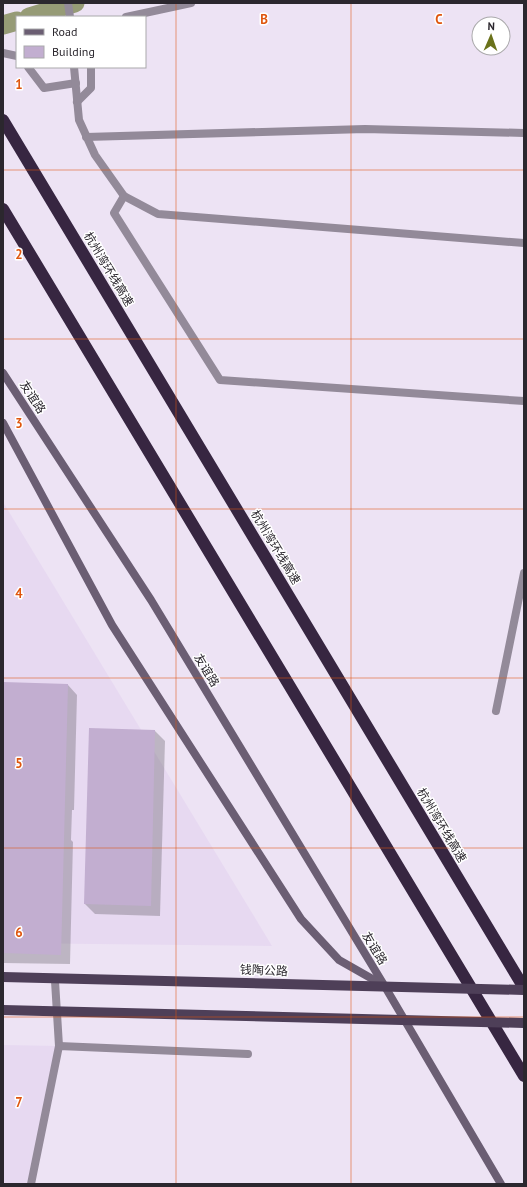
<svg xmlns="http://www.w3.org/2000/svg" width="527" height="1187" font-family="'PT Sans','Noto Sans SC',sans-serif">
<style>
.built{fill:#e7d9f1}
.shadow{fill:#0003}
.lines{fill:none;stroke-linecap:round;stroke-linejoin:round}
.canal{stroke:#969b76;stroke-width:19}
.building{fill:#c2aed0}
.lane{stroke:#938a99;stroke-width:8}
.street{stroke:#938a99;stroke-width:8}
.secondary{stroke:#6b5e73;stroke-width:8}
.highway{stroke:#372641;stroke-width:12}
.primary-bridge{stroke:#4e3f58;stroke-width:10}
.grid{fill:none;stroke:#df560e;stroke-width:1;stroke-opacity:0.55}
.labels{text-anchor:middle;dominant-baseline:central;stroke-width:3;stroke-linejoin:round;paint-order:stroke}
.street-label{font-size:12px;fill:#2b272e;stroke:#fff}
.grid-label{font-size:13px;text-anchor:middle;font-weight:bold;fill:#df560e;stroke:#fff;stroke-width:3;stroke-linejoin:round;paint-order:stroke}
</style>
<rect width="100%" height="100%" fill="#ede3f4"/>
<g class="built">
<path d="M3,502L272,946L3,943Z"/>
<path d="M3,1045L59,1046L31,1184H3Z"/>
</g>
<g class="shadow">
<path d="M3,683L68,685L77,695L74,810H72L71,840L73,842L70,964L3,963Z"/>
<path d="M90,729L155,731L165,741L160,916L95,914L85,904Z"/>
</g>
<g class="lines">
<g class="canal">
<path d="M29,17L75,3"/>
<path d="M3,25L17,21"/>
</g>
</g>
<g class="building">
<path d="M3,682L68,684L61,955L3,953Z"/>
<path d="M89,728L155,730L151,906L84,904Z"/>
</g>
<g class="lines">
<g class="lane">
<path d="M3,53L17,56"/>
<path d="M28,67L44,88L76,83"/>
</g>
<g class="street">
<path d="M68,3L70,17"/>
<path d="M126,17L191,3"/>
<path d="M74,67L79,120L95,155L124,196L158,214L524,243"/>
<path d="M77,102L91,88V67"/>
<path d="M86,137L365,129L524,133"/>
<path d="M124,196L114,213L220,380L524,401"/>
<path d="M496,711L524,573"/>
<path d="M55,981L59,1046"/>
<path d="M31,1184L59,1046L248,1054"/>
</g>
<g class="secondary">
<path d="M3,373L151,600L384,985L501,1184"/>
<path d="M3,423L112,625L301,919L339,960L383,985"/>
</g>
<g class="highway">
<path d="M3,120L524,988"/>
<path d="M3,209L524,1076"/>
</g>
<g class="primary-bridge">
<path d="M3,977L524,990"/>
<path d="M3,1010L524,1023"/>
</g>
</g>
<path class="grid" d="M176,3V1184M351,3V1184M3,170H524M3,339H524M3,509H524M3,678H524M3,848H524M3,1017H524"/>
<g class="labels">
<g class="street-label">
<text transform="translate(109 269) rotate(59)">杭州湾环线高速</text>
<text transform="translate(33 397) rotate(57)">友谊路</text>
<text transform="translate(276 547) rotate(59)">杭州湾环线高速</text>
<text transform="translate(207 670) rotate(59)">友谊路</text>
<text transform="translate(442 825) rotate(59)">杭州湾环线高速</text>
<text transform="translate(375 948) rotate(59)">友谊路</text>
<text transform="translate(264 970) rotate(2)">钱陶公路</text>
</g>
</g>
<g class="grid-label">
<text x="264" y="24">B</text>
<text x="439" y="24">C</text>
<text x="19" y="89">1</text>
<text x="19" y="259">2</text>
<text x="19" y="428">3</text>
<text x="19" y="598">4</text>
<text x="19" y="768">5</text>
<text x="19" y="937">6</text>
<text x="19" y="1107">7</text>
</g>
<rect width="527" height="1187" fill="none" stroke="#2b272e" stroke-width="8"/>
<rect x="16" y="16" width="130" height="52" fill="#ffffff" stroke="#aaa9ab"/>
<rect x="24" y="29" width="20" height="6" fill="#6b5e73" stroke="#aaa9ab"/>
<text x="52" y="36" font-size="12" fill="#2b272e">Road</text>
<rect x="24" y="46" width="20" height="12" fill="#c2aed0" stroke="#aaa9ab"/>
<text x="52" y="56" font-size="12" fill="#2b272e">Building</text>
<g transform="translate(491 36) rotate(2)"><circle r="19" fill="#ffffff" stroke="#aaa9ab"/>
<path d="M0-3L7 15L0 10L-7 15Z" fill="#6a721a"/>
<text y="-6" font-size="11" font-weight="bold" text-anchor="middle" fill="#2b272e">N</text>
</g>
</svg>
